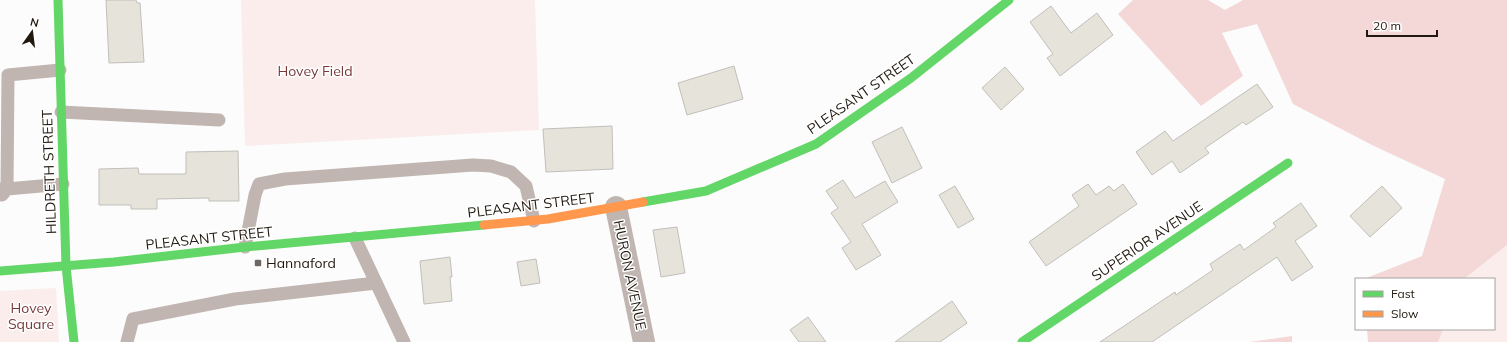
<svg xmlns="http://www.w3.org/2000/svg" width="1507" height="342" font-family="Mulish,sans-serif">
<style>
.green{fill:#fbedec}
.forest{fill:#f4d8d7}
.building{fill:#e6e3db;stroke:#c1bfba}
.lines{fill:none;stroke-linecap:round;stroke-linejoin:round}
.lane{stroke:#c0b5b0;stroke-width:13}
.street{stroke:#c0b5b0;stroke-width:22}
.fast{stroke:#63d668;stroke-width:9}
.slow{stroke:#ff974d;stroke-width:9}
.poi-dot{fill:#6e6863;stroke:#fff;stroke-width:1.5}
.labels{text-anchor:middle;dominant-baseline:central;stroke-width:3;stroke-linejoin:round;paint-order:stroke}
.park-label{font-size:14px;fill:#783938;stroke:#fff}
.street-label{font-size:14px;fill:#211910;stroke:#fff}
.poi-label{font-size:14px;fill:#211910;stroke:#fff;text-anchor:start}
</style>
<rect width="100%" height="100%" fill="#fcfcfc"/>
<g class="green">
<path d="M241,0H535L539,130L245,146Z"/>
<path d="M1507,245V342H1438L1443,329H1494V279H1464Z"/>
<path d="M56,288L59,342H0V291Z"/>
</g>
<g class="forest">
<path d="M1133,0H1208L1225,10L1243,0H1507V245L1464,279H1364L1422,256L1445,179L1374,146L1293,104L1257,24L1222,33L1243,76L1201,106L1118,14Z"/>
<path d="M1367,329H1443L1438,342H1368Z"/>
<path d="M1292,336V342H1250Z"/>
</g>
<g class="building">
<path d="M106,0H136L137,3H140L144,62L109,63Z"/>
<path d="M1051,6L1071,33L1097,13L1113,35L1060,76L1047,58L1053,54L1030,22Z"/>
<path d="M734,66L743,99L687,115L678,83Z"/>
<path d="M1005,67L1024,89L1001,110L982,88Z"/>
<path d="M1257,84L1273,107L1246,125L1243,122L1205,148L1209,153L1180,173L1172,161L1152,175L1136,152L1165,131L1173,141Z"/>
<path d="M612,126L613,169L546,172L543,129Z"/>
<path d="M902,127L922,168L892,183L872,142Z"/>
<path d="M238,151L239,201H209V198L157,199V209H131V205H99V169L138,168L139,174H186V152Z"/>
<path d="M843,180L855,198L885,181L898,202L862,224L881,255L856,270L842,248L851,242L831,213L838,208L826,191Z"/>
<path d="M1088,184L1096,195L1109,186L1114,191L1123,184L1137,204L1046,266L1029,242L1079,206L1072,195Z"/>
<path d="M955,186L974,219L958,228L939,195Z"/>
<path d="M1382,186L1402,208L1370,237L1350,216Z"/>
<path d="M1301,203L1317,226L1295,241L1313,267L1292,281L1277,257L1152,342H1100L1175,292L1176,295L1213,270L1210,264L1240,244L1244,250L1276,227L1273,223Z"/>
<path d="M677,227L685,273L661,277L653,230Z"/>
<path d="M450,257L452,277H450L452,301L424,304L420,261Z"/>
<path d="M536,259L540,283L521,286L517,262Z"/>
<path d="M952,301L967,323L940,342H895Z"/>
<path d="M808,317L826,342H799L790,330Z"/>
</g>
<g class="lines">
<g class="lane">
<path d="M61,112L219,120"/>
<path d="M0,189H7L8,75L60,70"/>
<path d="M2,195L7,189L63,184"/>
<path d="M355,238L404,342"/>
<path d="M245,247L255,195L259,184L285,179L473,165L491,166L511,172L526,186L534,221"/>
<path d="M127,342L133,319L235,299L376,283"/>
</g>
<path class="street" d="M616,207L644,342"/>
<g class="fast">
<path d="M58,0L66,266L74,342"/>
<path d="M643,202L706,191L816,144L911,78L1009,0"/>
<path d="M0,271L114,262L245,247L484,225"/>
<path d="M1022,342L1288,163"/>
</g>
<path class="slow" d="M484,225L548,219L643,202"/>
</g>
<rect class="poi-dot" x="254" y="259" width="8" height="8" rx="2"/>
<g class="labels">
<g class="park-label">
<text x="315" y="71">Hovey Field</text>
<text x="31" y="308">Hovey<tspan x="31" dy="16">Square</tspan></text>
</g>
<g class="street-label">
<text transform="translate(861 94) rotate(-35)">PLEASANT STREET</text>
<text transform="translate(49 172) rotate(-92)">HILDRETH STREET</text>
<text transform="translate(531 205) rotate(-7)">PLEASANT STREET</text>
<text transform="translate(209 238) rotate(-6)">PLEASANT STREET</text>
<text transform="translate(1147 241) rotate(-34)">SUPERIOR AVENUE</text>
<text transform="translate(630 275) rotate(78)">HURON AVENUE</text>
</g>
<g class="poi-label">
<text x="266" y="263">Hannaford</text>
</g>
</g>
<rect x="1355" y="278" width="140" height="52" fill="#ffffff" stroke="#a6a39f"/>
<rect x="1363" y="291" width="20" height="6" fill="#63d668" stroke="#a6a39f"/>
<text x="1391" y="298" font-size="12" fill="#211910">Fast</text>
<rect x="1363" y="311" width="20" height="6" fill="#ff974d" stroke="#a6a39f"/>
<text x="1391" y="318" font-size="12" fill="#211910">Slow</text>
<g transform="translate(32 32) rotate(14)" stroke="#ffffff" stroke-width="3" paint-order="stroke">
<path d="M0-3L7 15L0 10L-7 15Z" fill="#211910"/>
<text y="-6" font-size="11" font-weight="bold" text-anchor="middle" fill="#211910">N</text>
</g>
<path d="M1367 30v6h70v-6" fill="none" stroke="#211910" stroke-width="2"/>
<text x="1373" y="30" font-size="12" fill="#211910" stroke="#ffffff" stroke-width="3" paint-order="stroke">20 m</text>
</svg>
